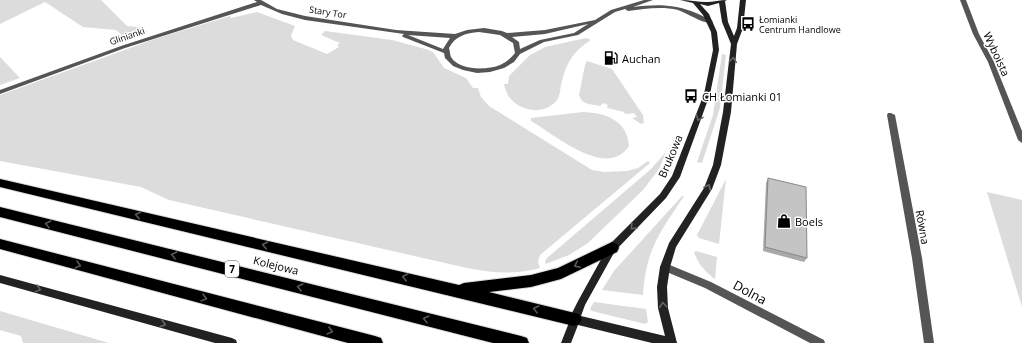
<svg xmlns="http://www.w3.org/2000/svg" width="1022" height="343" font-family="'Open Sans',sans-serif">
<style>
.green{fill:#dcdcdc}
.lines{fill:none;stroke-linecap:round;stroke-linejoin:round}
.highway-casing{stroke:#dbdbdb;stroke-width:2}
.street{fill:#555;fill-rule:evenodd}
.secondary{fill:#222;fill-rule:evenodd}
.highway{fill:#000;fill-rule:evenodd}
.wall{fill:#a9a9a9}
.building{fill:#c4c4c4;stroke:#898989}
.oneway{stroke:#646464}
.oneway2{stroke:#595959}
.labels{text-anchor:middle;dominant-baseline:central;stroke-width:3;stroke-linejoin:round;paint-order:stroke}
.far-street-label{font-size:9px;fill:#000;stroke:#fff}
.far-poi-label{font-size:9px;fill:#000;stroke:#fff;text-anchor:start}
.shield{fill:#fff;stroke:#4c4c4c;stroke-width:1}
.shield-label{font-size:10px;font-weight:bold;fill:#000}
.street-label{font-size:11px;fill:#000;stroke:#fff}
.poi-label{font-size:11px;fill:#000;stroke:#fff;text-anchor:start}
.near-street-label{font-size:13px;fill:#000;stroke:#fff}
</style>
<rect width="100%" height="100%" fill="#fff"/>
<g class="green">
<path d="M0,0H101L127,26L138,27L148,32L127,39L116,30L83,27L45,2L0,24Z"/>
<path d="M257,12L295,26L291,36L293,40L327,54L339,47L337,45L340,43L321,35L325,31L392,40L429,50L434,53L444,68L466,78L473,88H478L481,97L489,106L592,170L604,172L627,171L638,168L648,161L650,163L540,255L538,262L540,268C515,275 492,273 467,268L169,200L141,187L0,161V95L155,39L230,16L231,18Z"/>
<path d="M586,38L591,40C572,52 566,64 561,85C560,90 560,96 557,100C542,119 508,110 504,84H508L509,76L530,55L538,51L545,47Z"/>
<path d="M722,54L726,55L720,108L702,163L697,162L713,115Z"/>
<path d="M0,57L20,78L0,85Z"/>
<path d="M587,61L612,69L643,115L644,123L641,124L632,118L637,117L634,113L625,114L624,112L607,108L608,105L603,103L600,106C591,104 582,105 579,95L585,65Z"/>
<path d="M583,112C606,113 627,120 629,146C607,180 555,135 531,121V118Z"/>
<path d="M666,152L659,169L643,190L588,243L569,255L546,264L545,261L547,258L651,169Z"/>
<path d="M726,179L719,244L699,238L697,235Z"/>
<path d="M987,192L1022,200V307Z"/>
<path d="M682,196H684C659,234 646,249 643,295L602,290L614,271Z"/>
<path d="M696,251L717,257L715,279C705,272 698,264 694,252Z"/>
<path d="M594,302L646,309L648,322L645,324L592,311L590,309Z"/>
<path d="M0,311L109,343H23L21,336L0,330Z"/>
</g>
<g class="lines">
<defs>
<g id="highway">
<path d="M0,179L459,285L464,283L531,275L558,268L612,242L617,244L619,248L617,252L561,279L531,287L489,292L579,314L582,319L579,324L574,326L0,187Z"/>
<path d="M0,207L521,336L527,338L529,343H493L0,217Z"/>
<path d="M0,239L375,336L381,338L383,343H348L0,249Z"/>
</g>
</defs>
<use href="#highway" class="highway-casing"/>
<g class="street">
<path d="M254,0H261L277,9L305,16L396,30L455,34L467,30L484,28L502,31L507,33L545,30L595,20L611,10L644,0H653L633,7C656,4 675,4 696,13C702,16 708,18 713,22L712,23C703,24 687,13 678,10C661,6 644,9 628,11L625,9L615,12L578,35L544,42L520,54L514,62L504,68L490,72L477,73L463,70L453,66L445,58L444,53L403,37L402,36L404,34L305,20L282,14L261,5L125,48L0,94V90L121,46L257,2ZM588,24L574,33L540,40L520,49L519,42L512,37L545,34ZM479,32L500,35L513,43L515,53C511,58 507,62 500,65C488,70 459,71 451,57C450,55 450,51 449,48C455,36 466,33 479,32ZM408,35L450,38L443,49Z"/>
<path d="M960,0H966L979,34L994,62L1022,131V143L1018,140L988,62L973,34Z"/>
<path d="M888,113H891L895,115L922,258L934,343H924L912,258L887,115Z"/>
<path d="M665,263L711,282L824,340L825,343H810L705,288L662,270L660,267L662,264Z"/>
</g>
<g class="secondary">
<path d="M680,0C689,0 698,2 707,2C713,2 720,0 727,0L725,1L728,22L734,36L737,28L740,0H746L743,28L737,44L731,112L721,165L712,189L676,247L670,267L667,287L668,308L677,343H652L578,325L571,343H561L570,320L569,319L578,301L609,245L660,194L672,176L704,94L713,50L711,32L703,15L693,3ZM719,3L722,22L731,44L723,112L713,165L704,188L669,243L660,267L657,287L658,308L665,336L581,316L585,305L615,251L666,198L680,177L710,94L719,50L717,32L709,14L700,4L708,6Z"/>
<path d="M0,275L232,338L236,340L237,343H215L0,283Z"/>
</g>
<use href="#highway" class="highway"/>
</g>
<path class="wall" d="M768,178L807,258L804,262L763,251L766,183Z"/>
<path class="building" d="M768,178L806,187L807,258L765,247Z"/>
<defs><path id="oneway-chevron" d="M-2-3.5L2.5 0L-2 3.5" fill="none" stroke-width="1.6" stroke-linecap="round" stroke-linejoin="round"/></defs>
<g class="oneway">
<use href="#oneway-chevron" transform="translate(733 60) rotate(-84)"/>
<use href="#oneway-chevron" transform="translate(699 118) rotate(111)"/>
<use href="#oneway-chevron" transform="translate(708 187) rotate(-65)"/>
<use href="#oneway-chevron" transform="translate(633 227) rotate(134)"/>
<use href="#oneway-chevron" transform="translate(38 289) rotate(15)"/>
<use href="#oneway-chevron" transform="translate(663 305) rotate(-95)"/>
<use href="#oneway-chevron" transform="translate(163 324) rotate(16)"/>
</g>
<g class="oneway2">
<use href="#oneway-chevron" transform="translate(138 215) rotate(-167)"/>
<use href="#oneway-chevron" transform="translate(48 224) rotate(-166)"/>
<use href="#oneway-chevron" transform="translate(265 245) rotate(-167)"/>
<use href="#oneway-chevron" transform="translate(174 255) rotate(-166)"/>
<use href="#oneway-chevron" transform="translate(78 265) rotate(15)"/>
<use href="#oneway-chevron" transform="translate(577 265) rotate(154)"/>
<use href="#oneway-chevron" transform="translate(405 277) rotate(-167)"/>
<use href="#oneway-chevron" transform="translate(300 287) rotate(-166)"/>
<use href="#oneway-chevron" transform="translate(204 298) rotate(15)"/>
<use href="#oneway-chevron" transform="translate(536 309) rotate(-166)"/>
<use href="#oneway-chevron" transform="translate(426 319) rotate(-166)"/>
<use href="#oneway-chevron" transform="translate(330 331) rotate(15)"/>
</g>
<defs>
<symbol id="bus-bare" viewBox="-9 -9 18 18"><path d="M-5-6H5V4H4V6H2V4H-2V6H-4V4H-5ZM-3.5-4V0h7V-4ZM-3.5 1.2v1.5H-2V1.2ZM2 1.2v1.5H3.5V1.2Z" fill="#000" stroke="#fff" stroke-width="2.5" paint-order="stroke"/></symbol>
<symbol id="fuel-bare" viewBox="-9 -9 18 18"><path d="M-5.5-6h7V0h2V4h1.3V-2.5L3-4.5l.8-.8L6-3V5H2.5V1h-1V6h-7ZM-4.2-4.7v3.2H.2V-4.7Z" fill="#000" stroke="#fff" stroke-width="2.5" paint-order="stroke"/></symbol>
<symbol id="shop-bare" viewBox="-9 -9 18 18"><path d="M-5-2.5h2.3a2.7 3.5 0 0 1 5.4 0H5L5.5 6h-11ZM-1.5-2.5h3a1.5 2.3 0 0 0-3 0Z" fill="#000" stroke="#fff" stroke-width="2.5" paint-order="stroke"/></symbol>
</defs>
<g fill-rule="evenodd">
<use href="#bus-bare" x="738" y="14" width="20" height="20"/>
<use href="#fuel-bare" x="601" y="48" width="20" height="20"/>
<use href="#bus-bare" x="681" y="86" width="20" height="20"/>
<use href="#shop-bare" x="774" y="211" width="20" height="20"/>
</g>
<g class="labels">
<g class="far-street-label">
<text transform="translate(328 12) rotate(9)">Stary Tor</text>
<text transform="translate(127 36) rotate(-19)">Glinianki</text>
</g>
<g class="far-poi-label">
<text x="759" y="19">Łomianki<tspan x="759" dy="10">Centrum Handlowe</tspan></text>
</g>
<rect class="shield" x="225" y="261" width="14" height="16" rx="3"/>
<g class="shield-label">
<text x="232" y="269">7</text>
</g>
<g class="street-label">
<text transform="translate(997 54) rotate(65)">Wyboista</text>
<text transform="translate(670 156) rotate(-67)">Brukowa</text>
<text transform="translate(923 227) rotate(80)">Równa</text>
<text transform="translate(276 265) rotate(14)">Kolejowa</text>
</g>
<g class="poi-label">
<text x="622" y="58">Auchan</text>
<text x="702" y="96">CH Łomianki 01</text>
<text x="795" y="221">Boels</text>
</g>
<g class="near-street-label">
<text transform="translate(750 292) rotate(28)">Dolna</text>
</g>
</g>
</svg>
